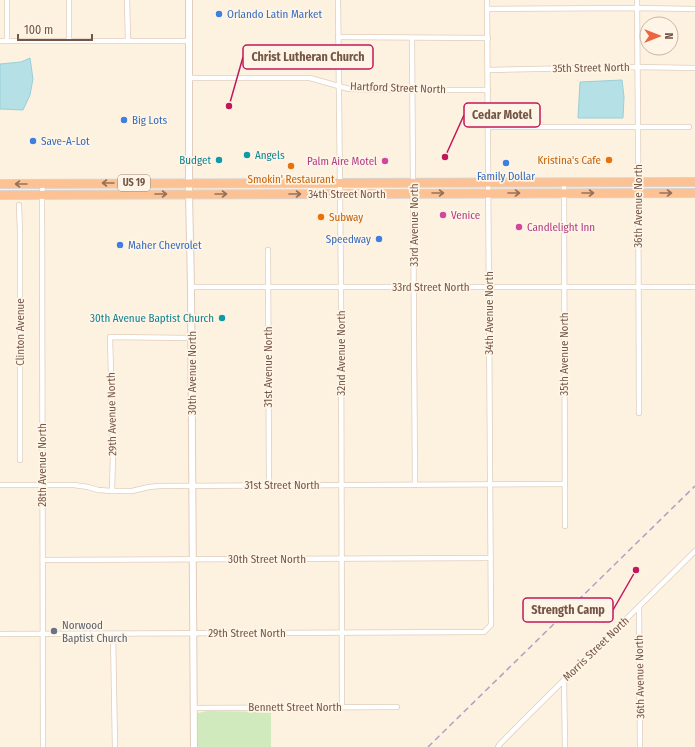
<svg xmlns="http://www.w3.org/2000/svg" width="695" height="747" font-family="'Fira Sans Condensed',sans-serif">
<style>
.green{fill:#d0eabe}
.water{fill:#b4e0e6;stroke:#9acfd8}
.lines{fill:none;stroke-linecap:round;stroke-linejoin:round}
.minor-casing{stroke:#e1cdbc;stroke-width:6}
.tertiary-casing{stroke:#e1cdbc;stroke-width:8}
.trunk-casing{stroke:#dbd3cf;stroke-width:10}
.minor{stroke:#fff;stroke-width:4.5}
.tertiary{stroke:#fff;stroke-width:6}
.trunk{stroke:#fcc294;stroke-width:8}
.rail{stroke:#b39fc5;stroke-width:1.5;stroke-dasharray:6 4;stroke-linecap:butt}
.oneway{stroke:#96715a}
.shop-dot{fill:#3f7fe0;stroke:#fff5e6;stroke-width:1.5}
.culture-dot{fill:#0f9aa8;stroke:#fff5e6;stroke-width:1.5}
.food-dot{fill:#e8710a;stroke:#fff5e6;stroke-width:1.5}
.hotel-dot{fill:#d1479c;stroke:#fff5e6;stroke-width:1.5}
.worship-dot{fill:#6b7280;stroke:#fff5e6;stroke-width:1.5}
.labels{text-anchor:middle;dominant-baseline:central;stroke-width:3.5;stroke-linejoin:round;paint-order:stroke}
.shield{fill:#fff5e6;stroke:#9e8677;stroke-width:1}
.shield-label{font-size:10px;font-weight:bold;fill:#745647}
.shop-label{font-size:11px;fill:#366cbe;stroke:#fff5e6;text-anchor:start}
.street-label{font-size:11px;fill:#745647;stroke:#fff5e6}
.culture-label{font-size:11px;fill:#0d838f;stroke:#fff5e6;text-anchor:end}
.food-label{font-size:11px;fill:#c56008;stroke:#fff5e6;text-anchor:end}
.hotel-label{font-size:11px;fill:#b23c85;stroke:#fff5e6;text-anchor:start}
.worship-label{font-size:11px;fill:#5b616d;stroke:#fff5e6;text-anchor:start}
.leader{fill:none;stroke:#c2185b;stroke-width:1.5}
.callout-dot{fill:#c2185b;stroke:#fff5e6;stroke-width:1.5}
.callout{fill:#fff5e6;stroke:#c2185b;stroke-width:1.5}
.callout-label{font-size:12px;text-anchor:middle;font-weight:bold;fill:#745647}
</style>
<rect width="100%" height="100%" fill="#fdf1e0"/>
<path class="green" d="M207,711L271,712V747H196V717L198,713Z"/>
<g class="water">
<path d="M30,58L33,79L30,95L23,110L0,109V64L21,62Z"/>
<path d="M622,80L624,97L623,118H578L580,82Z"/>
</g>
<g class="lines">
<defs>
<g id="minor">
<path d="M7,0V41"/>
<path d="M69,0V41"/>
<path d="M127,0L128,41"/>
<path d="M338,0L341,287L342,707"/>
<path d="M637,0L638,127L639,413"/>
<path d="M487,9L637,8L695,9"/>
<path d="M338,37L488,38"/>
<path d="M412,38L415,485"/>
<path d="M0,41H188"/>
<path d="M488,70L637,67L695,68"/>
<path d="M189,78H310L349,89L413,90H488"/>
<path d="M488,127H689"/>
<path d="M564,182L565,526"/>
<path d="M43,183L42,194L43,747"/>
<path d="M19,205L20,233V460"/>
<path d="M268,250L269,485"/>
<path d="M191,287H695"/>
<path d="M0,485H74L88,487L98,490L112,491H132L149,487L159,486L565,484"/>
<path d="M112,491L113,453L110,337L191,338"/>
<path d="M43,560L490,558"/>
<path d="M639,607L640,747"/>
<path d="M0,634L484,632L491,625C490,417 488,208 487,0"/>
<path d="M113,634L115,747"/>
<path d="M564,680L565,747"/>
<path d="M193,708L397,707"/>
<path d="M498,747L500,744C564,679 630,616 695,551"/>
</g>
<path id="tertiary" d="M189,0V194L191,287L194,747"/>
<g id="trunk">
<path d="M0,184L695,182"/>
<path d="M0,195L695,193"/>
</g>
</defs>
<use href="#minor" class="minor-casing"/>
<use href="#tertiary" class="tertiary-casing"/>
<use href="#trunk" class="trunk-casing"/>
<use href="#minor" class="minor"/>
<use href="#tertiary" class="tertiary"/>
<use href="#trunk" class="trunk"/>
<path class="rail" d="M428,747L695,486"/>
</g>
<defs><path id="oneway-shaft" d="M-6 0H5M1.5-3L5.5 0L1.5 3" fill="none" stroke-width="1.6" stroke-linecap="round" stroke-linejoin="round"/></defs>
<g class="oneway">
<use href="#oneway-shaft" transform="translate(108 183) rotate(180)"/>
<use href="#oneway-shaft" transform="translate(21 184) rotate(180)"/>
<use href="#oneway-shaft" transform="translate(438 193)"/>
<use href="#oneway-shaft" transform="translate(514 193)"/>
<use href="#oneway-shaft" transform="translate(588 193)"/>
<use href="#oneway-shaft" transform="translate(666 193)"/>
<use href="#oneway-shaft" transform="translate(161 194)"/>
<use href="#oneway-shaft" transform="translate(221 194)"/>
<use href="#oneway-shaft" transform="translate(295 194)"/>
</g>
<g class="shop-dot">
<circle cx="219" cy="14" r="4"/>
<circle cx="124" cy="120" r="4"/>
<circle cx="33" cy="141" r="4"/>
<circle cx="506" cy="163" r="4"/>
<circle cx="379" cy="239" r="4"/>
<circle cx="120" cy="245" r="4"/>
</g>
<g class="culture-dot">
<circle cx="247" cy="155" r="4"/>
<circle cx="219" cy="160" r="4"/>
<circle cx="222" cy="318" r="4"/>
</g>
<g class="food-dot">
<circle cx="609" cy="160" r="4"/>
<circle cx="291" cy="166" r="4"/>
<circle cx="321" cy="217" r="4"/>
</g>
<g class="hotel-dot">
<circle cx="385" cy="161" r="4"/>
<circle cx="443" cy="215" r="4"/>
<circle cx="519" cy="227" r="4"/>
</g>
<circle class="worship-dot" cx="54" cy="631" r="4"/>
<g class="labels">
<rect class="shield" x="118" y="175" width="32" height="16" rx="3"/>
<g class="shield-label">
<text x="134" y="183">US 19</text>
</g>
<g class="shop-label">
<text x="227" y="14">Orlando Latin Market</text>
<text x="132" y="120">Big Lots</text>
<text x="41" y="141">Save-A-Lot</text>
<text x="506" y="176" text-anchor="middle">Family Dollar</text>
<text x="371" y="239" text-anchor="end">Speedway</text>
<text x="128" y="245">Maher Chevrolet</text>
</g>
<g class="street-label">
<text transform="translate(591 68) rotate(-1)">35th Street North</text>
<text transform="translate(398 88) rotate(2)">Hartford Street North</text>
<text x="347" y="194">34th Street North</text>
<text transform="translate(638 206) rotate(-90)">36th Avenue North</text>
<text transform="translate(414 225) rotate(-90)">33rd Avenue North</text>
<text x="431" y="287">33rd Street North</text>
<text transform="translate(489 313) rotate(-90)">34th Avenue North</text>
<text transform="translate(20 332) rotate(-90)">Clinton Avenue</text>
<text transform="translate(341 353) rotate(-90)">32nd Avenue North</text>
<text transform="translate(564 354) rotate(-90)">35th Avenue North</text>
<text transform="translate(268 367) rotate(-90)">31st Avenue North</text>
<text transform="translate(192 373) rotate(-90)">30th Avenue North</text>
<text transform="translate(112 414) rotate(-91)">29th Avenue North</text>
<text transform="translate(42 465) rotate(-90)">28th Avenue North</text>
<text x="282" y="485">31st Street North</text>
<text x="267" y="559">30th Street North</text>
<text x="247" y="633">29th Street North</text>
<text transform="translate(596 649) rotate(-44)">Morris Street North</text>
<text transform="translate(640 677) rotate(-91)">36th Avenue North</text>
<text x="295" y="707">Bennett Street North</text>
</g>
<g class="culture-label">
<text x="255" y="155" text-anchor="start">Angels</text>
<text x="211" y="160">Budget</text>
<text x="214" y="318">30th Avenue Baptist Church</text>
</g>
<g class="food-label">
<text x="601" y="160">Kristina's Cafe</text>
<text x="291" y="179" text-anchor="middle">Smokin' Restaurant</text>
<text x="329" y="217" text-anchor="start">Subway</text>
</g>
<g class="hotel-label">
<text x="377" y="161" text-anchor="end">Palm Aire Motel</text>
<text x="451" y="215">Venice</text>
<text x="527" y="227">Candlelight Inn</text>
</g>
<g class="worship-label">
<text x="62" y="625">Norwood<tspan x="62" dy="13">Baptist Church</tspan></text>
</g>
</g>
<path class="leader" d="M229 106L243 57M445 157L464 115M636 570L613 610"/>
<g class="callout-dot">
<circle cx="229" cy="106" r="4"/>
<circle cx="445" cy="157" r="4"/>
<circle cx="636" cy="570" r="4"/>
</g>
<g class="callout">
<rect x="243" y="45" width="130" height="24" rx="4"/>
<rect x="464" y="103" width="76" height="24" rx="4"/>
<rect x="523" y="598" width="90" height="24" rx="4"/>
</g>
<g class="callout-label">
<text x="308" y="61">Christ Lutheran Church</text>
<text x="502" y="119">Cedar Motel</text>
<text x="568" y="614">Strength Camp</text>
</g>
<g transform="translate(659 36) rotate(90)"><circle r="19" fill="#fff5e6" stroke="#c7b5a6"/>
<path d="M0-3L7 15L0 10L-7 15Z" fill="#eb6540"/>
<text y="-6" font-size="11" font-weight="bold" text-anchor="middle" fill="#745647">N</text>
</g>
<path d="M18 34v6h74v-6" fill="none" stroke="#745647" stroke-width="2"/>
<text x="24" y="34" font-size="12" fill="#745647" stroke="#fff5e6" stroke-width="3" paint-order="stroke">100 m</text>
</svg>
